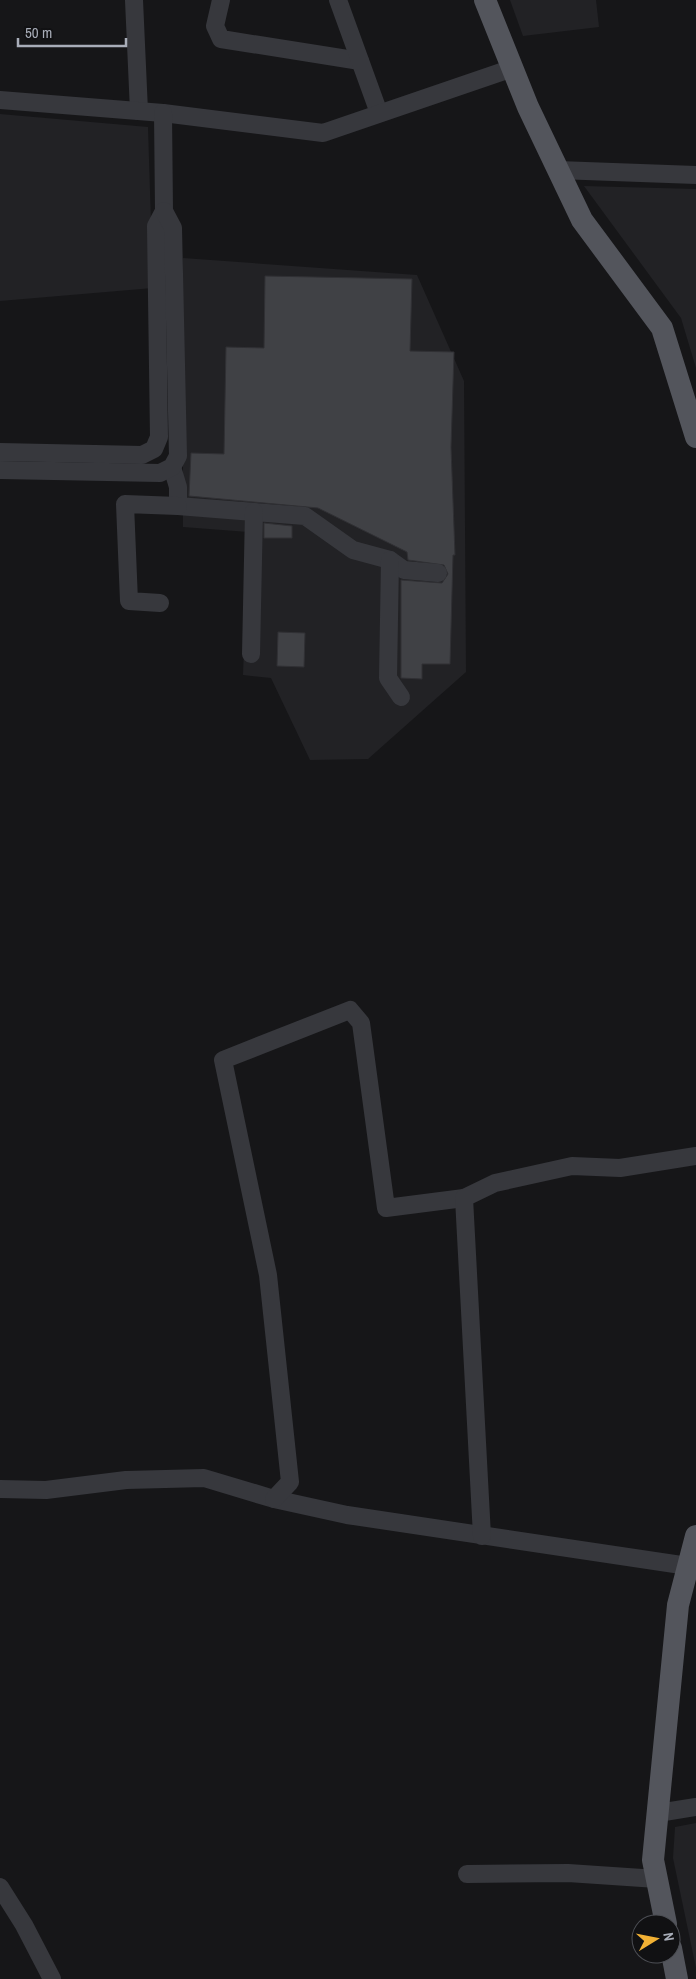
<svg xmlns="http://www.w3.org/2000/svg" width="696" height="1979" font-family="'Archivo Narrow',sans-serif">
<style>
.built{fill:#222225}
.building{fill:#404145;stroke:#303034}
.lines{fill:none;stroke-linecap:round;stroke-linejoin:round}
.minor{stroke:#37383d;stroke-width:18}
.major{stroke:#53555c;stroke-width:22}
</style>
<rect width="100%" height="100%" fill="#161618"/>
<g class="built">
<path d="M510,0H596L599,27L523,36Z"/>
<path d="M0,114L148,127L153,288L0,301Z"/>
<path d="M584,186L696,189V368L681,318Z"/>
<path d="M183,258L417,275L464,381L466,672L368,759L310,760L271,678L243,675L248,532L183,527Z"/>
<path d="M696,1823V1968L673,1858L675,1827Z"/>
</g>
<g class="building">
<path d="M265,276L412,279L410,351L454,352L451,447L455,555H453L450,664H422V679L401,678V580L442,583L448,574L444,565L408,560L407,552L318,508L189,496L191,453L224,454L226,347L264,348Z"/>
<path d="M264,523L292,526V538H264Z"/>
<path d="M278,632L305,633L304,667L277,666Z"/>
</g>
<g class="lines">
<g class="minor">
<path d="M134,0L139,111"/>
<path d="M221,0L215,26L221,39L360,61"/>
<path d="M338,0L379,113"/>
<path d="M0,100L163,113L323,133L513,68"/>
<path d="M558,170L696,175"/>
<path d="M0,452L142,455L154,449L159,437L156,226L164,211L163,113"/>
<path d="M172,467L178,487V506L305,516L353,550L390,560L404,570L438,573"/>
<path d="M0,470L160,473L172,467L178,456L173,228L164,211"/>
<path d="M390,560L388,678L401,697"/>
<path d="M160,603L129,601L125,504L178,506"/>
<path d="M251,654L254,512"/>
<path d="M0,1489L46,1490L126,1480L204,1478L274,1499L347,1515L688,1566"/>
<path d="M274,1499L290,1482L268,1275L223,1060L350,1010L361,1023L386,1208L464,1198"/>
<path d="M482,1536L464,1198L495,1183L572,1166L620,1168L696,1156"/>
<path d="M658,1813L696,1807"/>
<path d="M467,1874L568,1873L657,1879"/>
<path d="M0,1887L24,1925L52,1979"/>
</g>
<g class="major">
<path d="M485,0L528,107L582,220L662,328L696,437"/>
<path d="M666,1924L653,1860L678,1605L696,1536"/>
<path d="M671,1948L677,1979"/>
</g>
</g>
<g transform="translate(656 1939) rotate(80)"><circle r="24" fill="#111113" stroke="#4d4f55"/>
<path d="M0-4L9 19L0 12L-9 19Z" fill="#f2b134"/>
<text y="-8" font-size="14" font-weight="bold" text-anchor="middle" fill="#a8adb8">N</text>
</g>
<path d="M18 38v8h108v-8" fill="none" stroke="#a8adb8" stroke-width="2.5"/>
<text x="25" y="38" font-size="15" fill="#a8adb8" stroke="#111113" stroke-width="4" paint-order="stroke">50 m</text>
</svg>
